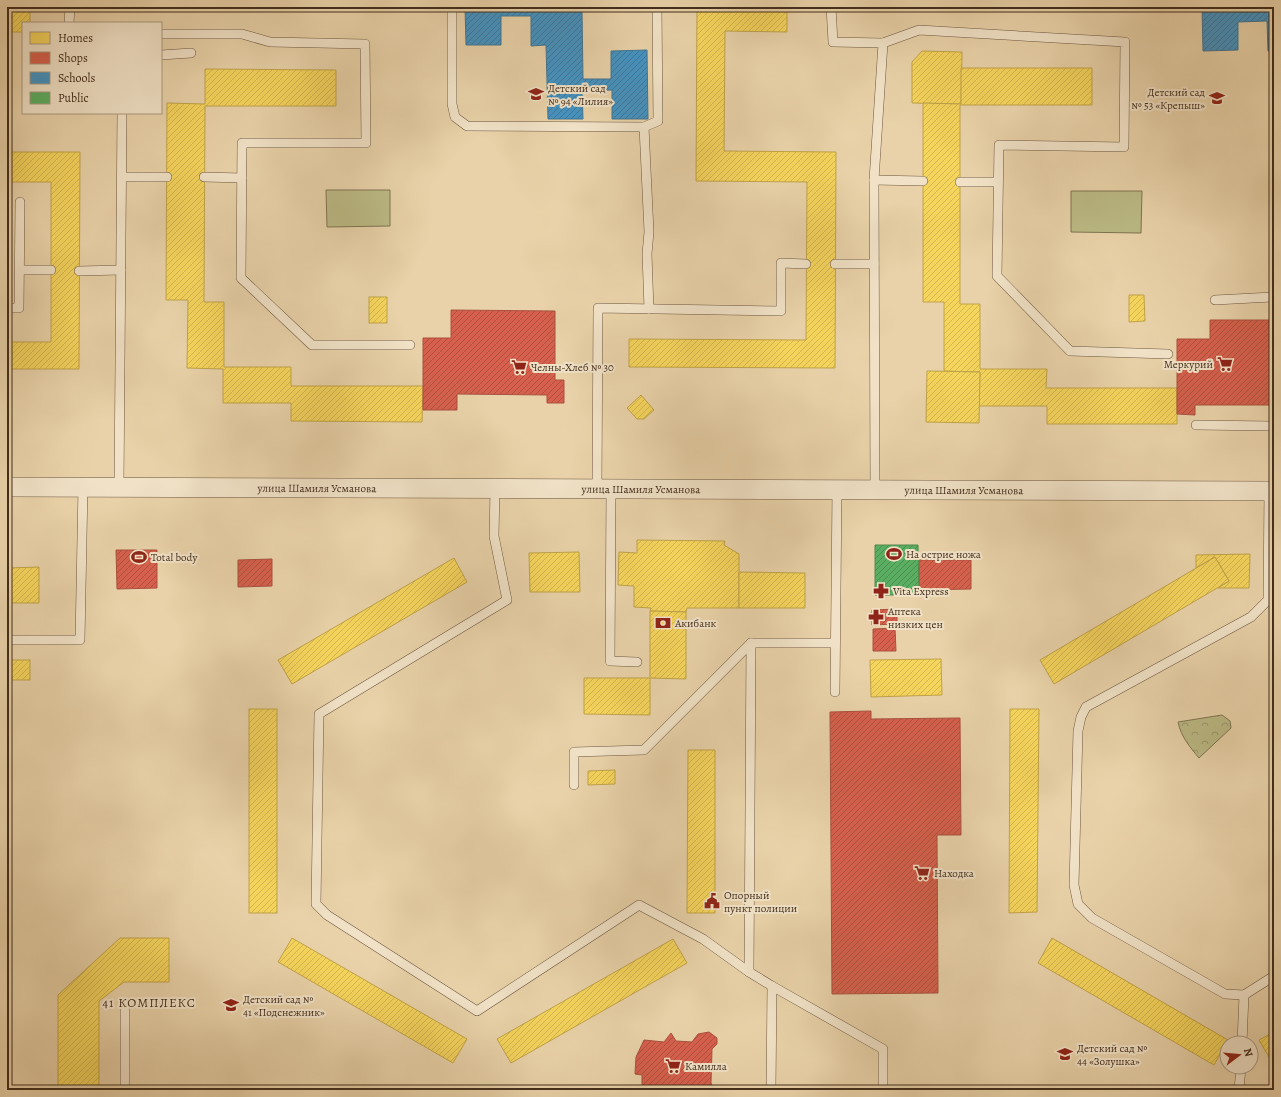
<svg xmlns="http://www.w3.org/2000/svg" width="1281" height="1097" font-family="Alegreya,serif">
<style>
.forest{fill:url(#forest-crowns);stroke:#7f7451}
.garden{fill:#bbba85;stroke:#7f7451}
.homes{fill:url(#homes-hatch);stroke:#c0a349}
.shops{fill:url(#shops-hatch);stroke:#aa513f}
.schools{fill:url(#schools-hatch);stroke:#437591}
.public{fill:url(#public-hatch);stroke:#53884d}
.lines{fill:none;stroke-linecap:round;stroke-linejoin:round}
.service-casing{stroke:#6c5740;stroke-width:10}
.minor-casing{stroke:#6c5740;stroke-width:20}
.service{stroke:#f1e2c7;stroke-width:9}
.minor{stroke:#f1e2c7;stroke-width:19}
.labels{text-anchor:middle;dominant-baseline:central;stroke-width:4;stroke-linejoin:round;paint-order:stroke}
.poi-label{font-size:11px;fill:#432e1d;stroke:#f1e2c7;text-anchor:start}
.street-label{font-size:11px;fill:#432e1d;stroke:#f1e2c7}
.quarter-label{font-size:13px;letter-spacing:1px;fill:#432e1d;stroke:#f1e2c7}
</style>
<defs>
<pattern id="forest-crowns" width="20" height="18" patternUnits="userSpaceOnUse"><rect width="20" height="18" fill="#bbba85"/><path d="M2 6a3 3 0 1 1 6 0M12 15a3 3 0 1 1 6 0" fill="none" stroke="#9a986c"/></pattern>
<pattern id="homes-hatch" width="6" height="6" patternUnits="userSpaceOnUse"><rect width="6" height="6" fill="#f6d55c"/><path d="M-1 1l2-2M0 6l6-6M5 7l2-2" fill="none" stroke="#d4b750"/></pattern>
<pattern id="shops-hatch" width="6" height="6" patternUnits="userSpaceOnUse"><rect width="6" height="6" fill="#d6604d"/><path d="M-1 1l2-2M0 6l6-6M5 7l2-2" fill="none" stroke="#af503f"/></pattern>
<pattern id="schools-hatch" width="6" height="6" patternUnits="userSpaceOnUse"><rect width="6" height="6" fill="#4393c3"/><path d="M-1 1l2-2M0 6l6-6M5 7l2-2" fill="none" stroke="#3a789e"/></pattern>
<pattern id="public-hatch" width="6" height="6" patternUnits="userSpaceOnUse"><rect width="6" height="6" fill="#5aae61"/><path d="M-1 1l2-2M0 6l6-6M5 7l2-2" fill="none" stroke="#4c8e4f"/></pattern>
</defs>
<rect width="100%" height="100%" fill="#e9d2a9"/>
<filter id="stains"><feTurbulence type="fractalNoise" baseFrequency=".005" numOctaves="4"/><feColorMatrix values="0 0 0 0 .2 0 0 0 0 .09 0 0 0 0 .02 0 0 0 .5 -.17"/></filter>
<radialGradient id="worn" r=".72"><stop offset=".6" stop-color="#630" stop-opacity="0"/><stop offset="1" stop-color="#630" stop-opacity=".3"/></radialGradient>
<path class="forest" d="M1222,715L1230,721L1231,728L1199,758C1190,747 1181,737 1178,722Z"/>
<g class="garden">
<path d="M326,190H390V226L327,227Z"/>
<path d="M1071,191H1142L1141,233L1071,232Z"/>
</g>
<g class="homes">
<path d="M7,7H30V23H23V32H7Z"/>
<path d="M697,7H787V32L725,31L724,151L836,152L835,368L629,367V339L806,340L807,182L696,181Z"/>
<path d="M922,51L962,52L961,104L912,103V62Z"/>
<path d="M961,68H1092V105H960V304H980V369H1047L1046,388H1177V424H1047V406H979L980,372L944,371V302H923V103L961,104Z"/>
<path d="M205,69L336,70V106H205L204,302H224V367H291V386H423L422,422L291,421V403H223V369L187,368L188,300H166L167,103L205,104Z"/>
<path d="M7,152H80L79,369H7V342H51V182H7Z"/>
<path d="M1129,295H1144L1145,321L1129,322Z"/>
<rect x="369" y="297" width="18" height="26"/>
<path d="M927,371L980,372L979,423L926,422Z"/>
<path d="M641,395L654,410L644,419H637L627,408Z"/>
<path d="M637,540L725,541L724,545L739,554V608H687L686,612L650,611L651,608L634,607V586L618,585L619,552L637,553Z"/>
<path d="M579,552L580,592H530L529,553Z"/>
<path d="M1250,554L1249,588H1218L1229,581L1215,557L1196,568V555Z"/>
<path d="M1215,557L1229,581L1054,684L1040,660Z"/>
<path d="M454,558L467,582L292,684L278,660Z"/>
<path d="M39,567V603H7V568Z"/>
<path d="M739,572L805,573V608H739Z"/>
<path d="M650,611L686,612V679L650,678Z"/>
<path d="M941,659L942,695L871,697L870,660Z"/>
<rect x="11" y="660" width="19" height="20"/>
<path d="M584,678H650V715L584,714Z"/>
<rect x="249" y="709" width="28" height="204"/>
<path d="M1010,709H1039L1037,912L1009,913Z"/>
<path d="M688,750H715V913H687Z"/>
<path d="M615,770V784L588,785V771Z"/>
<path d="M120,938H169V982H124L99,1001V1090H58V995Z"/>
<path d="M292,938L467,1039L453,1063L278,962Z"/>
<path d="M1052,938L1228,1040L1214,1065L1038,963Z"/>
<path d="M673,939L687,963L511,1063L497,1039Z"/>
<path d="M1274,1032V1063L1273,1064L1259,1040Z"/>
</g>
<g class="shops">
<path d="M451,310L555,311V380H564V403H547V395L457,394V410H423V338H451Z"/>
<path d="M1210,320H1274V405H1195V415L1177,414V339H1210Z"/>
<path d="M116,550H157V588L117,589Z"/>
<path d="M272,559V586L238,587V560Z"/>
<path d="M919,560H971V589L919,590Z"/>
<path d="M897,609V624L872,625V610Z"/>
<path d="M895,628L896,651H873V629Z"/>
<path d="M871,711V719L960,718L961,835H937L938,993L832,994L830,712Z"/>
<path d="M709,1032L717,1038V1044L712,1049L711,1083L714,1090H642V1075L635,1074L636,1057L644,1040L664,1042L671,1033L676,1041L692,1042L698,1034Z"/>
</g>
<g class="schools">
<path d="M465,7H565V11H582L583,79H611V51L647,50L648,119H612V90L582,91L583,119H548L546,45L531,46V16H501V45H466Z"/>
<path d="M1202,7H1237V12L1267,11V7H1274V51H1268L1267,21L1238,22V50L1203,51Z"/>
</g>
<path class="public" d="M875,545H918L919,595H875Z"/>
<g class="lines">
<defs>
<g id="service">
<path d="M452,7V104L455,117L467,126L644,127L658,121L657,7"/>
<path d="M831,7L833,42L883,43L874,180L875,490"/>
<path d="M69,23L70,7"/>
<path d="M161,34H242L270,42L365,44L366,143H242L241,278L312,345H410"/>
<path d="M883,43L919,30L1125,42L1124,147L999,145L997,276L1070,351L1168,354"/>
<path d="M161,55L191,53"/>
<path d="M644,127L649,232L647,254L649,309"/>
<path d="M122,177H167"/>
<path d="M204,177L242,178"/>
<path d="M874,180L923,181"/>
<path d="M960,182H998"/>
<path d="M835,264H874"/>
<path d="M20,270H51"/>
<path d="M79,271L121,270"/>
<path d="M1215,300L1274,297"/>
<path d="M7,308H19L20,202"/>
<path d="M1196,425L1274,426"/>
<path d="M119,487L122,113"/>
<path d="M495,489L494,536L507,600L319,714L316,904L327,915L477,1011L639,905L703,939L749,972L772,986L883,1049V1090"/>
<path d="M597,489L598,308L781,311V263L806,264"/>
<path d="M611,489L610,661L637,662"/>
<path d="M1269,491L1268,600L1251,617L1086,707L1081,717L1078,731L1074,885L1078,904L1092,918L1225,994L1244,995L1274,976"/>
<path d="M7,640H80L83,487"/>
<path d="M835,692L837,489"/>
<path d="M574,785V752L644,750L751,643"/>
<path d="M749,972L751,643H835"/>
<path d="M125,1006V1090"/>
<path d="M1242,1043L1244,995"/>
<path d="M771,1090L772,986"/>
<path d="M1239,1090L1241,1067"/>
</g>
<g id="minor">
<path id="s1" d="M7,487L1274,491"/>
</g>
</defs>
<use href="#service" class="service-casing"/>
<use href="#minor" class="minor-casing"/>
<use href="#service" class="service"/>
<use href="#minor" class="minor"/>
</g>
<defs>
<symbol id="school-bare" viewBox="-9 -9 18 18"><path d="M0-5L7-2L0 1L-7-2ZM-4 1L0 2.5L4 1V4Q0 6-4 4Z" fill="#8f2418" stroke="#f1e2c7" stroke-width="2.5" paint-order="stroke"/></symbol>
<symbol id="supermarket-bare" viewBox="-9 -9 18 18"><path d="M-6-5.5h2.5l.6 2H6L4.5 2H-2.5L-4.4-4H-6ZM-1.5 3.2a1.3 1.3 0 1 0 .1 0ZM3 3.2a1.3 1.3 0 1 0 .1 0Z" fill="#8f2418" stroke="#f1e2c7" stroke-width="2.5" paint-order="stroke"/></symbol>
<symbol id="stadium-bare" viewBox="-9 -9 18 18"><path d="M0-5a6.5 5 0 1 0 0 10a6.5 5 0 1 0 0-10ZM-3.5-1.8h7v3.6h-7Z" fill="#8f2418" stroke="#f1e2c7" stroke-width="2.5" paint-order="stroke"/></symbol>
<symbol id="pharmacy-bare" viewBox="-9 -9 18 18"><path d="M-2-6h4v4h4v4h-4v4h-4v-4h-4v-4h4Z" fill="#8f2418" stroke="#f1e2c7" stroke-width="2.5" paint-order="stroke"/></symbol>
<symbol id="bank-bare" viewBox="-9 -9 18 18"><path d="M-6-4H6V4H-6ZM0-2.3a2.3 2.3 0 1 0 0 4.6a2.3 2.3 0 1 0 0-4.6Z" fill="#8f2418" stroke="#f1e2c7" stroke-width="2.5" paint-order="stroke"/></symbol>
<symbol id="civic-bare" viewBox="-9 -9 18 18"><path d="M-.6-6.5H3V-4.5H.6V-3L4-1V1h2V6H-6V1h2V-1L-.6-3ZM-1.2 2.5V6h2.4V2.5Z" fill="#8f2418" stroke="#f1e2c7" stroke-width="2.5" paint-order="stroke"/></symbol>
</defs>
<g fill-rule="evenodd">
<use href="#school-bare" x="525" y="83" width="22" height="22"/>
<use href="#school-bare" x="1206" y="87" width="22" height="22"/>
<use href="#supermarket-bare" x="1214" y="353" width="22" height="22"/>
<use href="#supermarket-bare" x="508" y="356" width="22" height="22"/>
<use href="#stadium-bare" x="883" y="543" width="22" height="22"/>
<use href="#stadium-bare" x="128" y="546" width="22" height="22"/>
<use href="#pharmacy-bare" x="870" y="580" width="22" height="22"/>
<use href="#pharmacy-bare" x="865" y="606" width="22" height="22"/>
<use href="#bank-bare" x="652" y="612" width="22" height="22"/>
<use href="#supermarket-bare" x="911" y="862" width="22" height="22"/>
<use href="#civic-bare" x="701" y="890" width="22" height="22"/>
<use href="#school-bare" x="220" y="994" width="22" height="22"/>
<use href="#school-bare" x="1054" y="1043" width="22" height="22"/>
<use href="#supermarket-bare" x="662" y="1055" width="22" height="22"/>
</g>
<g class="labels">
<g class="poi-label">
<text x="548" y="88">Детский сад<tspan x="548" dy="13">№ 94 «Лилия»</tspan></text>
<text x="1205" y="92" text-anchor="end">Детский сад<tspan x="1205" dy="13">№ 53 «Крепыш»</tspan></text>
<text x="1213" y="364" text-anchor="end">Меркурий</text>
<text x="531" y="367">Челны-Хлеб № 30</text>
<text x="906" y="554">На острие ножа</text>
<text x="151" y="557">Total body</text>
<text x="893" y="591">Vita Express</text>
<text x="888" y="611">Аптека<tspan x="888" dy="13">низких цен</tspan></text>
<text x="675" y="623">Акибанк</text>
<text x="934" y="873">Находка</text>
<text x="724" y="895">Опорный<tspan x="724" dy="13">пункт полиции</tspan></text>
<text x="243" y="999">Детский сад №<tspan x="243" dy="13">41 «Подснежник»</tspan></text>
<text x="1077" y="1048">Детский сад №<tspan x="1077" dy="13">44 «Золушка»</tspan></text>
<text x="685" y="1066">Камилла</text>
</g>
<g class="street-label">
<text stroke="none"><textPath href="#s1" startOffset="310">улица Шамиля Усманова</textPath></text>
<text stroke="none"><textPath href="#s1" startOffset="634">улица Шамиля Усманова</textPath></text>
<text stroke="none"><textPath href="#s1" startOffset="957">улица Шамиля Усманова</textPath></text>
</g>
<g class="quarter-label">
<text x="149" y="1002">41 КОМПЛЕКС</text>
</g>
</g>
<rect width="1281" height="1097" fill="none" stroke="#e9d2a9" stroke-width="24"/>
<rect x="8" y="8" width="1265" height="1081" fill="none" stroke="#432e1d" stroke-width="2"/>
<rect x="12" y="12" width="1257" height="1073" fill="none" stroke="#432e1d"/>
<rect x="22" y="22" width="140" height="92" fill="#f1e2c7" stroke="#ab9a83"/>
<rect x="30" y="32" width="20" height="12" fill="#f6d55c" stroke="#ab9a83"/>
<text x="58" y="42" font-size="12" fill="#432e1d">Homes</text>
<rect x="30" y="52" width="20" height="12" fill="#d6604d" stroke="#ab9a83"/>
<text x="58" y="62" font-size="12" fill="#432e1d">Shops</text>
<rect x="30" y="72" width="20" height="12" fill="#4393c3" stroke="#ab9a83"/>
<text x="58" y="82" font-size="12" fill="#432e1d">Schools</text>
<rect x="30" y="92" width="20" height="12" fill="#5aae61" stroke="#ab9a83"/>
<text x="58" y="102" font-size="12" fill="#432e1d">Public</text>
<g transform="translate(1239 1055) rotate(74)"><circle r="19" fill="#f1e2c7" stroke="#ab9a83"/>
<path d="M0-3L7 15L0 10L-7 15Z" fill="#8f2418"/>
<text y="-6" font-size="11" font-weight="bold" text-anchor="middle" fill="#432e1d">N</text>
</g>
<rect width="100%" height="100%" filter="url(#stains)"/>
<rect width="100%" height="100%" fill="url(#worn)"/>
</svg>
